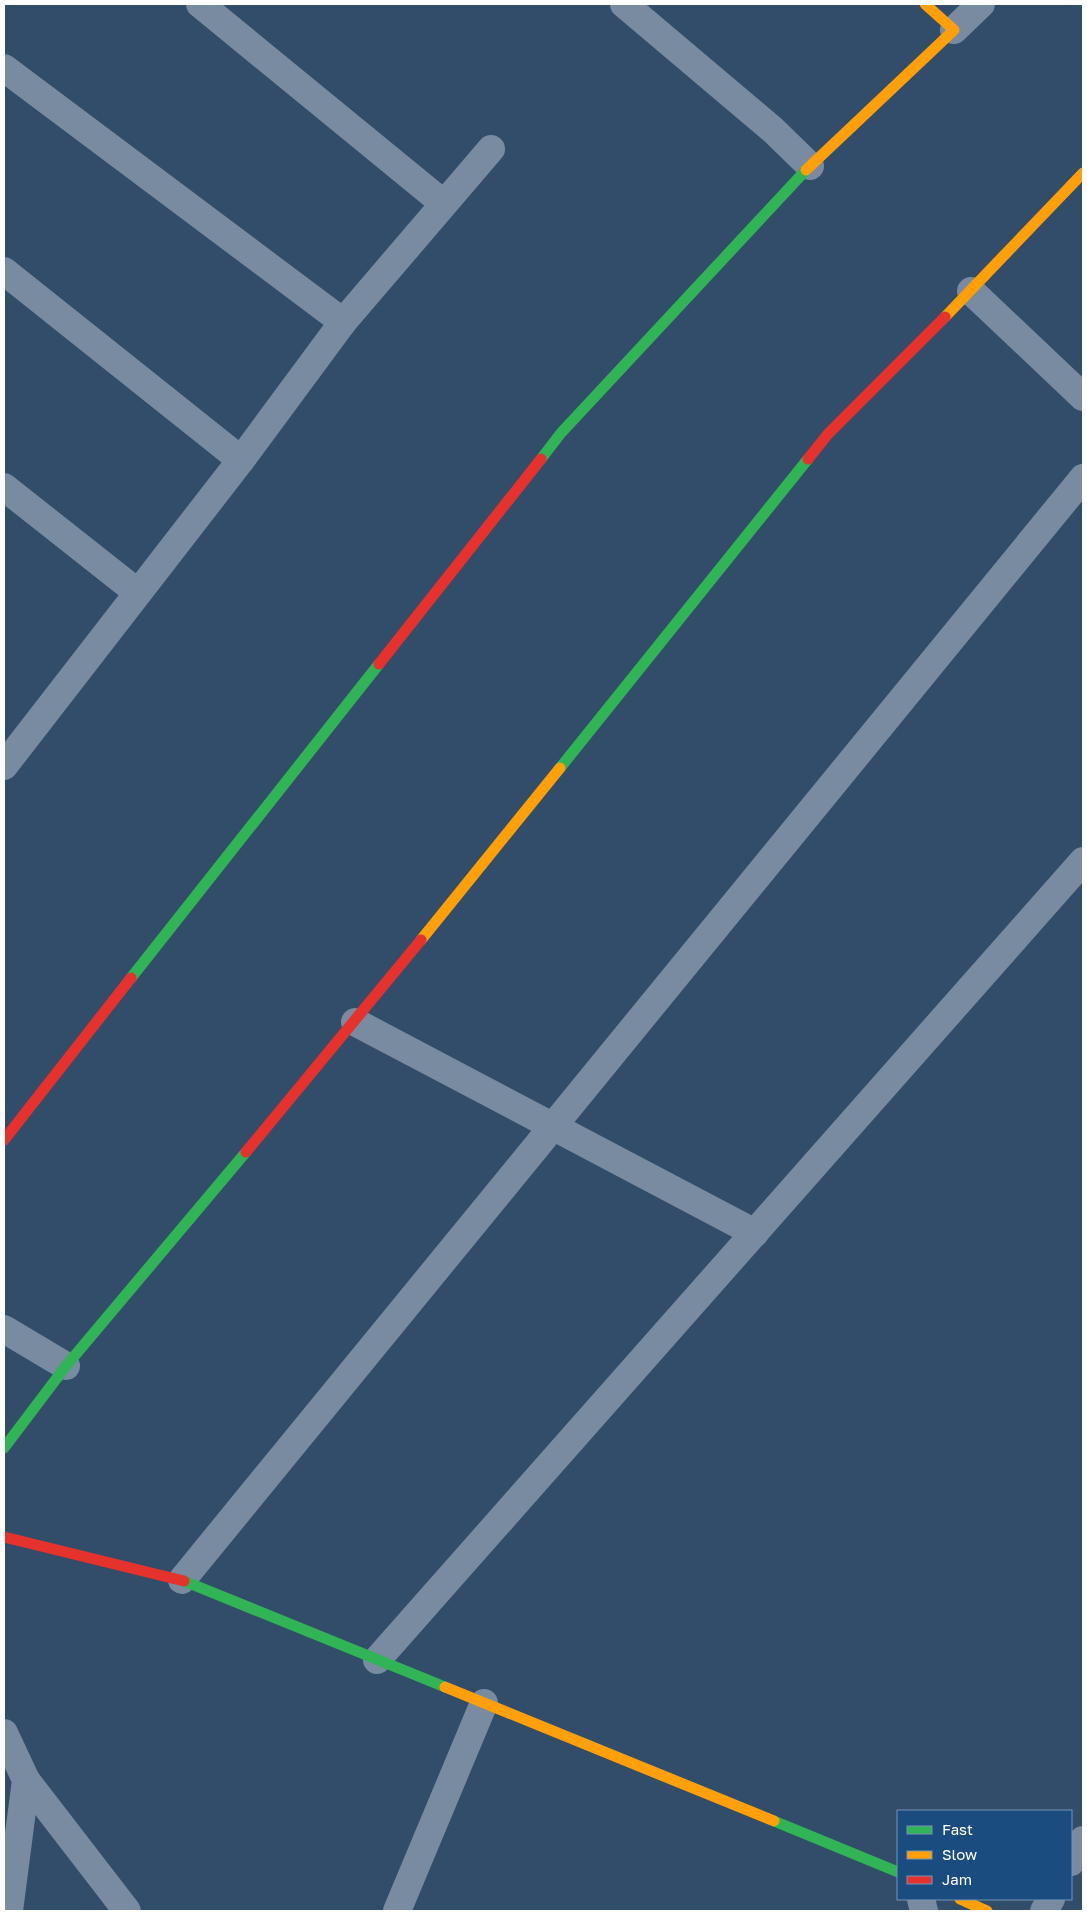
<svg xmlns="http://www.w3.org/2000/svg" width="1087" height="1915" font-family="'Golos Text',sans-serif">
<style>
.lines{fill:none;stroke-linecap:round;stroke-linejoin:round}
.street{stroke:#788ba0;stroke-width:28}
.fast{stroke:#30b455;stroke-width:11}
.slow{stroke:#ff9f0a;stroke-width:11}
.jam{stroke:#e5322d;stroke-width:11}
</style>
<rect width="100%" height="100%" fill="#324d69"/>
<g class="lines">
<g class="street">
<path d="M200,4L443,203"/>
<path d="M624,4L773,130L810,166"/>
<path d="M954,30L981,4"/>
<path d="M4,68L343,322"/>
<path d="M4,271L241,460"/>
<path d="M971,291L1083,397"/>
<path d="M4,487L137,592"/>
<path d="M4,766L241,460L343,322L491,149"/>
<path d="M355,1022L755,1233"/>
<path d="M4,1329L66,1366"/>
<path d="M182,1580L1083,478"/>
<path d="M377,1660L1083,861"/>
<path d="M4,1733L26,1780L9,1911"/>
<path d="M26,1780L127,1911"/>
<path d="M1071,1862L1083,1840"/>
<path d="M921,1899L924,1911"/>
<path d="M397,1911L484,1703"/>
<path d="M1044,1911L1051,1899"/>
</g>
<g class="fast">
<path d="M541,459L561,433L806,170"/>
<path d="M560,768L808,459"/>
<path d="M131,978L379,664"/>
<path d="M4,1448L66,1366L246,1152"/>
<path d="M184,1581L445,1687"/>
<path d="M774,1821L898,1872"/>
</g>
<g class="slow">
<path d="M806,170L954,30L925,4"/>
<path d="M945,317L1083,173"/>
<path d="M421,940L560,768"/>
<path d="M445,1687L774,1821"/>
<path d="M960,1899L987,1911"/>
</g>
<g class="jam">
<path d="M808,459L828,434L945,317"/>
<path d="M379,664L541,459"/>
<path d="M4,1140L131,978"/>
<path d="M246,1152L421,940"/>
<path d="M4,1537L184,1581"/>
</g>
</g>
<rect width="1087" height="1915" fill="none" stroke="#ffffff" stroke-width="10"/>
<rect x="897" y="1810" width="175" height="90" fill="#1b4c80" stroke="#7694b3"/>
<rect x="907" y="1826" width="25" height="8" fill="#30b455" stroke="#7694b3"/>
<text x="942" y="1835" font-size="15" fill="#ffffff">Fast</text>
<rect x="907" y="1851" width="25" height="8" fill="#ff9f0a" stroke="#7694b3"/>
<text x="942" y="1860" font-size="15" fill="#ffffff">Slow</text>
<rect x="907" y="1876" width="25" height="8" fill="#e5322d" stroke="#7694b3"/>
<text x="942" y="1885" font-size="15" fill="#ffffff">Jam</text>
</svg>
